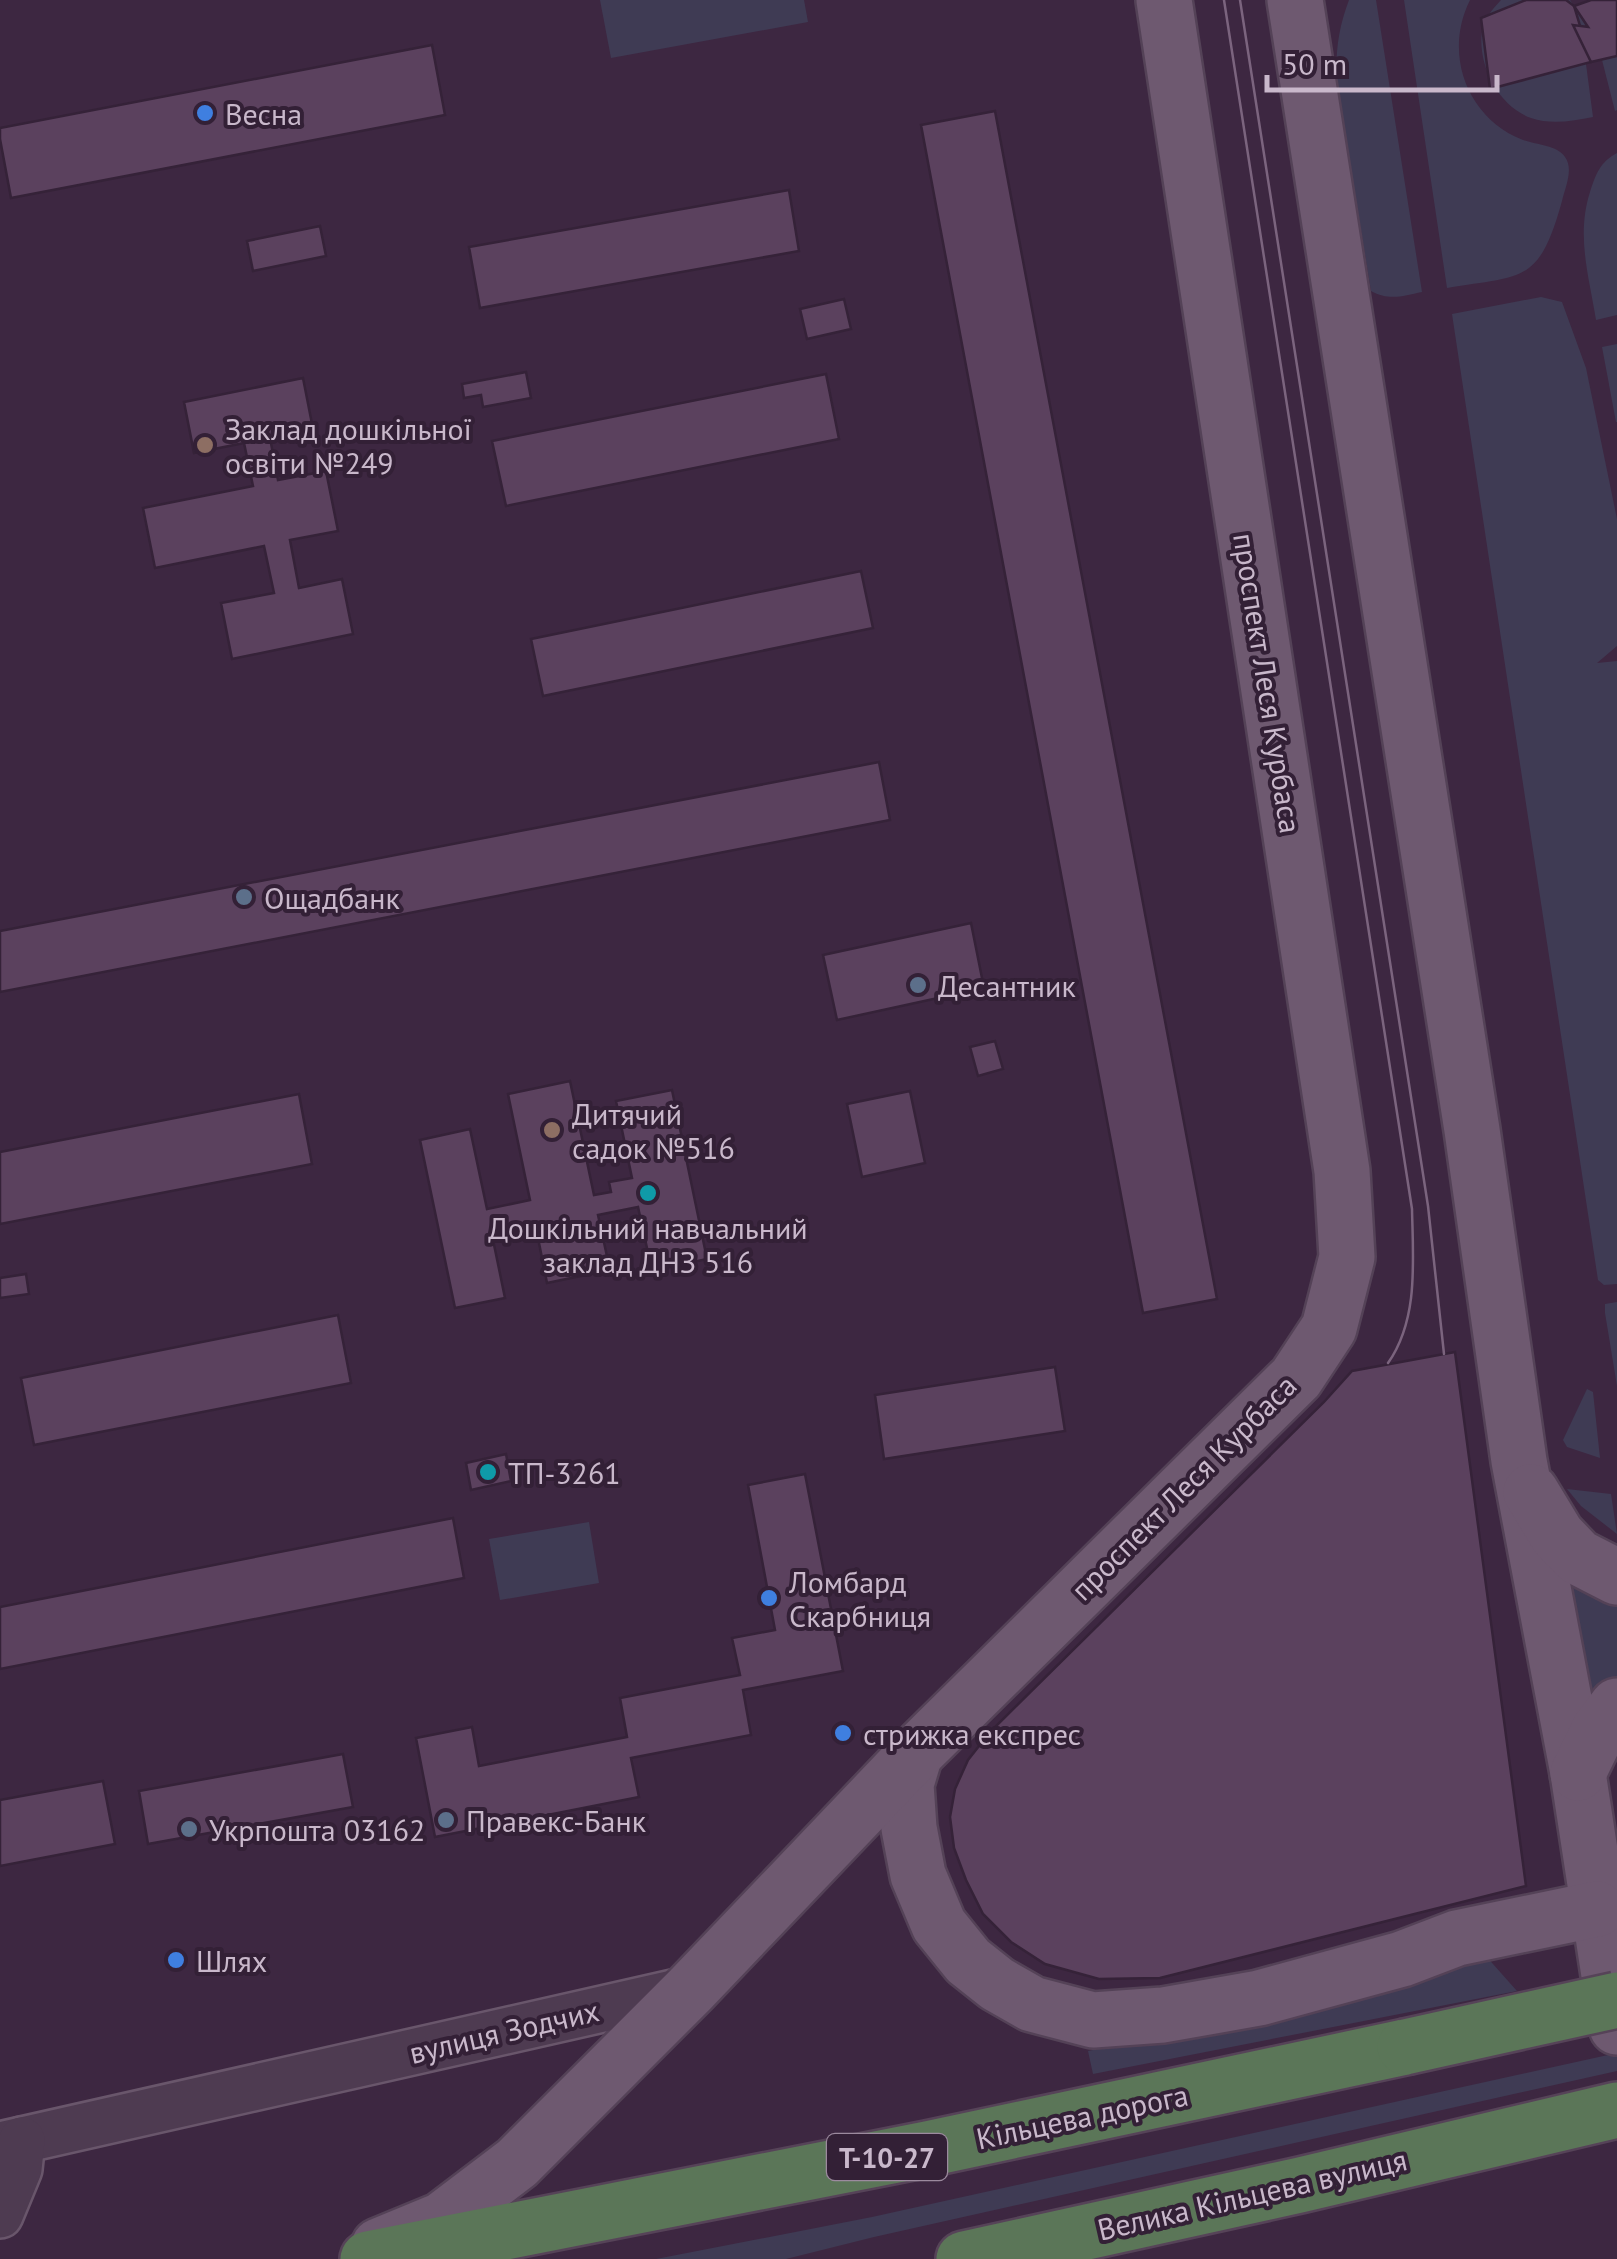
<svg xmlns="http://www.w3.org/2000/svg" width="1617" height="2259" font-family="'PT Sans',sans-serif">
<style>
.green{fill:#3f3b54}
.building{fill:#5b415e;stroke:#352238;stroke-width:2.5}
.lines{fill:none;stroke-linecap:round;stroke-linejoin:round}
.minor-casing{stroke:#69566b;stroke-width:50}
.major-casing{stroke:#544257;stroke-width:60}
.highway-casing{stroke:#564358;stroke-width:60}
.minor{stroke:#4e3b51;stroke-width:45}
.major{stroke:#6e5970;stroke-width:55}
.highway{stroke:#5b7658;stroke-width:55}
.tram{stroke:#7b647e;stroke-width:2.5}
.highway-bridge-casing{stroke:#564358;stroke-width:60;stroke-linecap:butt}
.highway-bridge{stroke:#5b7658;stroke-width:55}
.shop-dot{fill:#3f7fe0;stroke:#332036;stroke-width:4}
.education-dot{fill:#8d6e63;stroke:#332036;stroke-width:4}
.service-dot{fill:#5c6f8a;stroke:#332036;stroke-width:4}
.culture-dot{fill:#0f9aa8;stroke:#332036;stroke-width:4}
.labels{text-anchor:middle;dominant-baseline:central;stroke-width:8;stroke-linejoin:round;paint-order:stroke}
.shield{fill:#332036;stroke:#9c8a9e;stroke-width:2.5}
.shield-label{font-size:28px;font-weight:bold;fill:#c9b8cb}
.poi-label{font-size:30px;fill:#c9b8cb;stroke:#332036;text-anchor:start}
.street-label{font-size:30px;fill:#c9b8cb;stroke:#332036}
</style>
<rect width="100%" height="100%" fill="#3d2741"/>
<g class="green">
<path d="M600,0H804L808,22L611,58Z"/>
<path d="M1349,0H1376L1422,292C1403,296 1389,301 1371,291L1337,85C1335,54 1338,29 1349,0Z"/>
<path d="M1404,0H1470C1443,54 1467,118 1523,140C1536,145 1557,145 1565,157C1574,169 1565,188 1562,201C1539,284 1524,275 1447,288Z"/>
<path d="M1501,0H1570L1588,27L1584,49L1593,117C1573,121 1551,125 1531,118C1497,106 1475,61 1483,26C1486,16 1494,8 1501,0Z"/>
<path d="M1617,56V110L1615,111L1602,60Z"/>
<path d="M1617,153V315L1596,320C1589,276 1576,236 1590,192C1596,174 1600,162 1617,153Z"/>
<path d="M1541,297L1562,302L1586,368L1617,519V646L1597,663L1617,661V1284L1604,1285L1598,1280L1452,314Z"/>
<path d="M1617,344V422H1616L1602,347Z"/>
<path d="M1617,1302V1386L1605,1313V1304Z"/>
<path d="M1587,1389L1593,1392L1600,1458L1567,1447L1563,1440Z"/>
<path d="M1567,1489L1611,1494L1617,1534L1581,1506Z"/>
<path d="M589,1522L599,1583L500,1600L489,1539Z"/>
<path d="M1551,1556L1617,1601V1690L1583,1733Z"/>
<path d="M1485,1955L1517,1991L1093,2074L1088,2051L1221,2024Z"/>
<path d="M1617,2053V2071L874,2237L786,2259H656L872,2217Z"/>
</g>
<g class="building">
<path d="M1526,0H1566L1574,6L1591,62L1490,89L1481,18Z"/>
<path d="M1591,0H1617V56L1591,62L1573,25L1588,27L1574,6Z"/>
<path d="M432,45L445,115L11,198L0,139V128Z"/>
<path d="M995,111L1217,1299L1143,1313L921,125Z"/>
<path d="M789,190L799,251L480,308L469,247Z"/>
<path d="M320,226L326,256L253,271L247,241Z"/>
<path d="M844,299L851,329L807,339L800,309Z"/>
<path d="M526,372L531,398L483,407L481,395L464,398L462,384Z"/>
<path d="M826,374L839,439L506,506L492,441Z"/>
<path d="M303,378L313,429L270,438L278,480L326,471L338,531L290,540L299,588L342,579L353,634L232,659L221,603L274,593L264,546L155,568L143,508L253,486L244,443L194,453L184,402Z"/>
<path d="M861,571L873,628L543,696L531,639Z"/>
<path d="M879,762L890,820L0,992V931Z"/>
<path d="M971,923L984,988L837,1020L823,955Z"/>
<path d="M995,1041L1003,1069L978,1076L970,1047Z"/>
<path d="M570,1081L594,1195L611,1192L609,1182L632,1178L616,1101L672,1090L707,1259L652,1271L638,1207L598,1215L610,1270L547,1283L536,1228L516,1233L514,1225L491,1230L505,1298L455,1308L420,1140L470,1129L487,1209L530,1200L508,1094Z"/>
<path d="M910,1091L925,1163L862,1177L847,1104Z"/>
<path d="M299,1094L312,1164L0,1224V1152Z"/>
<path d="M26,1274L29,1294L0,1298V1278Z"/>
<path d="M338,1315L351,1383L34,1445L21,1378Z"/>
<path d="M1455,1352L1526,1886L1160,1978L1099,1979L1045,1964L1011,1942L983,1914L966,1880L954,1848L950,1817L955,1789L968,1760L990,1732L1324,1402L1352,1371Z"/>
<path d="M1055,1367L1065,1431L884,1459L875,1395Z"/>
<path d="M506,1454L511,1481L471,1490L466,1463Z"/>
<path d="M805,1474L843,1671L743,1690L751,1735L631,1758L639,1797L435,1837L416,1738L472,1727L479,1766L627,1737L620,1698L740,1675L732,1638L775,1630L748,1485Z"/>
<path d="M453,1518L464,1578L0,1669V1607Z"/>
<path d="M343,1754L353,1807L148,1844L139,1791Z"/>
<path d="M103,1781L115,1844L0,1866V1800Z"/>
</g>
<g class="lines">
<defs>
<g id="minor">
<path d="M0,2145L691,1989"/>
<path d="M0,2215L19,2169L22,2140"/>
</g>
<g id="major">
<path d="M1295,0L1472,1130L1519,1461L1578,1773L1617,2027"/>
<path d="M1531,1492L1557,1535L1578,1557L1617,1577"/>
<path d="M915,1754L906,1784L909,1828L918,1875L939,1925L968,1961L997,1984L1032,2004L1093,2020L1163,2015L1259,1998L1402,1959L1457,1938L1597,1909"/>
<path d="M1578,1773L1599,1730L1617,1706"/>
<path d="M379,2246L442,2220L517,2163L691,1989L915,1754L1296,1378L1329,1328L1347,1257L1342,1171L1164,0"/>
</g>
<g id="highway">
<path d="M368,2259L927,2149L1405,2047"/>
<path d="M964,2259L1300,2185L1617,2110"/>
</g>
</defs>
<use href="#minor" class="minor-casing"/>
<use href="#major" class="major-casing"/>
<use href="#highway" class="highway-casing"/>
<use href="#minor" class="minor"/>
<use href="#major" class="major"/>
<use href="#highway" class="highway"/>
<g class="tram">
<path d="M1224,0L1412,1209C1413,1260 1419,1319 1388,1363"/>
<path d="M1240,0L1428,1206L1444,1354"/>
</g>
<defs>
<path id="highway-bridge" d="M1405,2047L1617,2000"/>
</defs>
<use href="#highway-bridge" class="highway-bridge-casing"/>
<use href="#highway-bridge" class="highway-bridge"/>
</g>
<g class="shop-dot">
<circle cx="205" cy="113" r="10"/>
<circle cx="769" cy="1598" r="10"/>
<circle cx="843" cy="1733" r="10"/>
<circle cx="176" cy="1960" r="10"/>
</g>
<g class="education-dot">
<circle cx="205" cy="445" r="10"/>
<circle cx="552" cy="1130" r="10"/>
</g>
<g class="service-dot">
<circle cx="244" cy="897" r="10"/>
<circle cx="918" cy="985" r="10"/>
<circle cx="446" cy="1820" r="10"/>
<circle cx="189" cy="1829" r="10"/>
</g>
<g class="culture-dot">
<circle cx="648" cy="1193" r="10"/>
<circle cx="488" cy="1472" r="10"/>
</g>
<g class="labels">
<rect class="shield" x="827" y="2134" width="120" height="46" rx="8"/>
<g class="shield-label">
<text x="887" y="2157">Т-10-27</text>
</g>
<g class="poi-label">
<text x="225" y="113">Весна</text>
<text x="225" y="428">Заклад дошкільної<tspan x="225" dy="34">освіти №249</tspan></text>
<text x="264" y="897">Ощадбанк</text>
<text x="938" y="985">Десантник</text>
<text x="572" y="1113">Дитячий<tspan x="572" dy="34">садок №516</tspan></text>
<text x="648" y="1227" text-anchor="middle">Дошкільний навчальний<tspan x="648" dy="34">заклад ДНЗ 516</tspan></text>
<text x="508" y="1472">ТП-3261</text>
<text x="789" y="1581">Ломбард<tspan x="789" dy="34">Скарбниця</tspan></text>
<text x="863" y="1733">стрижка експрес</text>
<text x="466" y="1820">Правекс-Банк</text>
<text x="209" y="1829">Укрпошта 03162</text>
<text x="196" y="1960">Шлях</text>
</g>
<g class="street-label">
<text transform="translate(1268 683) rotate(81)">проспект Леся Курбаса</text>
<text transform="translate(1183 1487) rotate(-45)">проспект Леся Курбаса</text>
<text transform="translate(504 2031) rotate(-13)">вулиця Зодчих</text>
<text transform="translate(1082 2116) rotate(-12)">Кільцева дорога</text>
<text transform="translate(1252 2194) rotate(-13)">Велика Кільцева вулиця</text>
</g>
</g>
<path d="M1267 75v15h230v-15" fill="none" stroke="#c9b8cb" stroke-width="5"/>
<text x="1282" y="75" font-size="30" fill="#c9b8cb" stroke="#332036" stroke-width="8" paint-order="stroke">50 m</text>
</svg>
